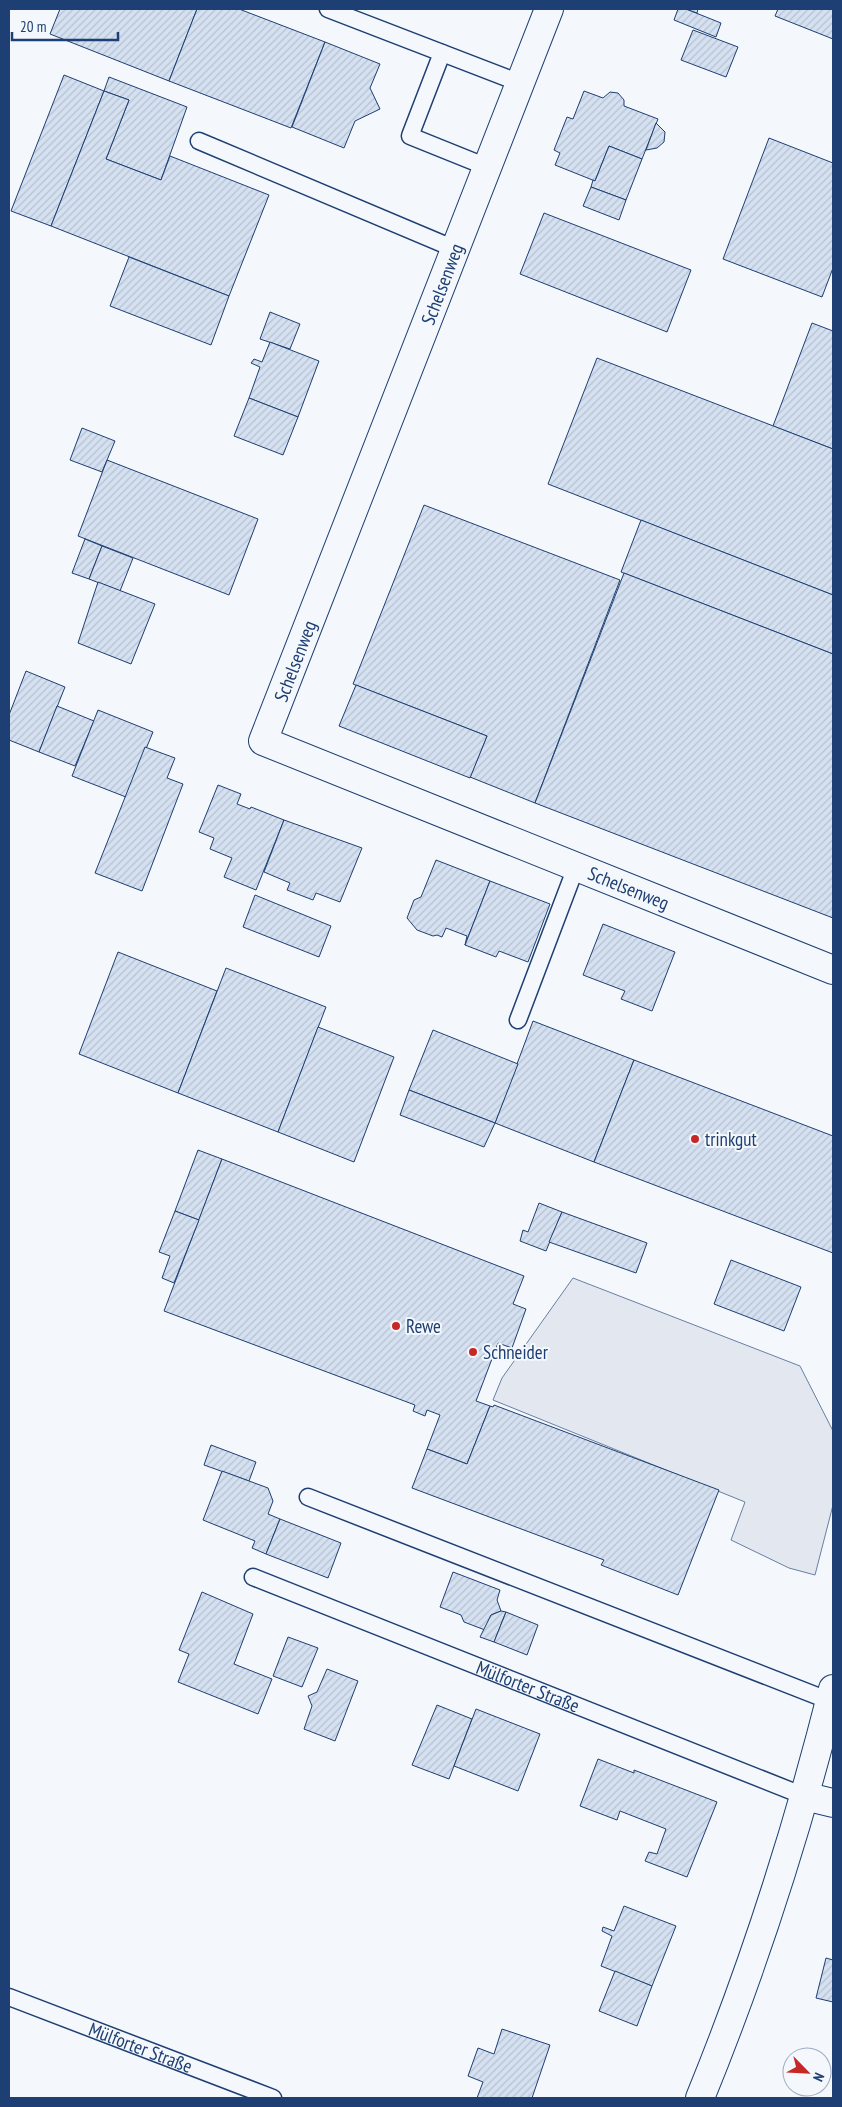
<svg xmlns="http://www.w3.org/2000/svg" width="842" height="2107" font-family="'PT Sans Narrow',sans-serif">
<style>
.parking{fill:#e3e8f0;stroke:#687fa3}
.building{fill:url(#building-hatch);stroke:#1d3f73}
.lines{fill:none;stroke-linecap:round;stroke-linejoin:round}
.lane-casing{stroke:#1d3f73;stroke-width:19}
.street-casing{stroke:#1d3f73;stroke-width:30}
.primary-casing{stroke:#1d3f73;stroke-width:30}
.lane{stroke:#f4f7fb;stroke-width:16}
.street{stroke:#f4f7fb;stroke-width:28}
.primary{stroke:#f4f7fb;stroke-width:28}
.poi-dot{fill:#c62828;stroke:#f4f7fb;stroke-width:2}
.labels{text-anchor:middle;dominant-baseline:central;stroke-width:4;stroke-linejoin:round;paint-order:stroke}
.street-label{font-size:19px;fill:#1d3f73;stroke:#f4f7fb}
.poi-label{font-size:19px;fill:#1d3f73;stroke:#f4f7fb;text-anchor:start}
</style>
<defs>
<pattern id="building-hatch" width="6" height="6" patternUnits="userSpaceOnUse" patternTransform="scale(1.25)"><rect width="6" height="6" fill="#d5e0f0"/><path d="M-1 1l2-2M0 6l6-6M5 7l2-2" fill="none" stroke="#b6c1d1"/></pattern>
</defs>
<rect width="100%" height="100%" fill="#f4f7fb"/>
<path class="parking" d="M573,1278L800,1366L833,1431V1505L815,1575L789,1568L731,1540L745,1502L493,1400L502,1378Z"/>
<g class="building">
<path d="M60,9H197L169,81L50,34Z"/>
<path d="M197,9H239L325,42L291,128L169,81Z"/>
<path d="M678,9H686L721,23L716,37L674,20Z"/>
<path d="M686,9H698L697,13Z"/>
<path d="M778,9H833V39L775,16Z"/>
<path d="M693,30L738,47L726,77L681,60Z"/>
<path d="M325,42L380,64L370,88L380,109L355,121L344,148L292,127Z"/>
<path d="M64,75L104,91L51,226L11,211Z"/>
<path d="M109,77L187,107L161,180L106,159L129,100L104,91Z"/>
<path d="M104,91L129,100L106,159L161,180L170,156L269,195L229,296L51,226Z"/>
<path d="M584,91L603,98L610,92L618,93L624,100V106L658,119L642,159L609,146L595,181L555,165L560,153L554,150L567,117L573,119Z"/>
<path d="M656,123L665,132L664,142L657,148L646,150Z"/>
<path d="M769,138L833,163V268L822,297L723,259Z"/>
<path d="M609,146L642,159L626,200L591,187L593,180L595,181Z"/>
<path d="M591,187L626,200L619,220L583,206Z"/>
<path d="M544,213L691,270L667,332L520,274Z"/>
<path d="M129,257L229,296L211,345L110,306Z"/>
<path d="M270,312L300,324L290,349L260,339Z"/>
<path d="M812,323L833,331V449L773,426Z"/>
<path d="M270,342L319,361L298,417L249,398L260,367L251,363L254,359L262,362Z"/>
<path d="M597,358L833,449V595L548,484Z"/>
<path d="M249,398L298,417L283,455L234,436Z"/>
<path d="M82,428L115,441L102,472L70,460Z"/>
<path d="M107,460L258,519L229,595L78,536Z"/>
<path d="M424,505L620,580L535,803L470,777L487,736L353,684Z"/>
<path d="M641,520L833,595V654L621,572Z"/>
<path d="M85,539L102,546L89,579L72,573Z"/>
<path d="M102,546L133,558L120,591L89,579Z"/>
<path d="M624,573L833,654V918L535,803Z"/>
<path d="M98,582L155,604L131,664L78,643Z"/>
<path d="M26,671L65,687L39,752L9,740V715Z"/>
<path d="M356,685L487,736L470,778L339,726Z"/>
<path d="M57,706L94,721L75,766L39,752Z"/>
<path d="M98,710L153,732L126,797L72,776Z"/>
<path d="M145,747L175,758L167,778L183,784L142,891L95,873Z"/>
<path d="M218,785L241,794L237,804L250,809L251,807L284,820L256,890L224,877L232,858L210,849L214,838L199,832Z"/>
<path d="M284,820L362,848L340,902L316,893L313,900L287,890L290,883L264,872Z"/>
<path d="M436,860L490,881L465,945L467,936L446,928L442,937L437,935L433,936L417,930L407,918L414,900L421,897Z"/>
<path d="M490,881L550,904L528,962L499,951L496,957L465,945Z"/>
<path d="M255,895L331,926L319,957L243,927Z"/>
<path d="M603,924L675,952L652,1011L621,999L625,991L583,975Z"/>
<path d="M118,952L217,991L178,1093L79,1054Z"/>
<path d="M226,968L326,1007L278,1132L178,1093Z"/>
<path d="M533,1021L634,1060L594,1162L495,1123Z"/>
<path d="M318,1027L394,1057L354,1162L278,1132Z"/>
<path d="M433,1030L518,1064L495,1123L409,1090Z"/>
<path d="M634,1060L833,1136V1253L594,1162Z"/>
<path d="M409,1090L495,1123L484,1147L400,1115Z"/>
<path d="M198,1150L222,1159L199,1220L175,1211Z"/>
<path d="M222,1159L524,1276L513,1304L526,1309L512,1348L498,1343L476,1401L490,1406L467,1464L427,1449L440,1415L427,1410L425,1416L413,1411L415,1405L164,1311Z"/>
<path d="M539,1203L562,1212L546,1251L520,1241L523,1230L528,1232Z"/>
<path d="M175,1211L199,1220L174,1283L162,1278L170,1256L159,1252Z"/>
<path d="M562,1212L647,1243L636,1273L549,1242Z"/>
<path d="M731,1260L801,1287L784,1331L714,1304Z"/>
<path d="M494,1405L719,1490L678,1595L601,1565L604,1560L412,1488L427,1449L467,1464L490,1406L493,1407Z"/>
<path d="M211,1445L256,1462L249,1481L204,1465Z"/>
<path d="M222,1471L268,1488L273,1501L268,1514L280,1519L266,1554L252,1548L255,1541L203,1520Z"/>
<path d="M280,1519L341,1543L328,1578L266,1554Z"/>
<path d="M453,1572L500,1590L497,1600L501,1611L491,1615L485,1630L464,1622L461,1615L440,1607Z"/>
<path d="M202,1592L253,1614L234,1664L272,1679L258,1714L178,1682L189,1654L179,1650Z"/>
<path d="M501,1611L506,1612L494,1642L480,1637L491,1615Z"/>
<path d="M506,1612L538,1625L527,1655L494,1642Z"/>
<path d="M288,1637L318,1648L302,1687L273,1676Z"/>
<path d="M327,1669L358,1681L335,1741L304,1729L312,1706L308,1696L317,1692Z"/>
<path d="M437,1705L472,1719L449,1779L412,1765Z"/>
<path d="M476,1709L540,1734L518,1791L454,1766Z"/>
<path d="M598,1759L634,1773V1770L717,1802L687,1877L645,1861L649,1852L657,1854L666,1829L620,1811L617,1820L580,1806Z"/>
<path d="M624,1906L676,1926L652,1986L601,1966L612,1936L602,1931L603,1927L614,1931Z"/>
<path d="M826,1958L833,1960V2002L816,1998Z"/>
<path d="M615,1971L652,1986L637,2026L599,2011Z"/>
<path d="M502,2029L550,2045L532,2098H477L483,2082L468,2076L478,2048L494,2054Z"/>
</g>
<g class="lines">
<defs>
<g id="lane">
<path d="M328,9L520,83"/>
<path d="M442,53L410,136L487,167"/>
<path d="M199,141L455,249"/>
<path d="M518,1020L576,867"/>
<path d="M308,1497L830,1701"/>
<path id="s1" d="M253,1577L804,1796"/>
<path id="s2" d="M9,1997L273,2098"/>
</g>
<g id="street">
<path id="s3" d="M549,9L263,741L833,970"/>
<path d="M804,1796L833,1803"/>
</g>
<path id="primary" d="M700,2098C754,1966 798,1828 833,1689"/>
</defs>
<use href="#lane" class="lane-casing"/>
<use href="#street" class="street-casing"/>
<use href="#primary" class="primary-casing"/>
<use href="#lane" class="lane"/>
<use href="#street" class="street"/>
<use href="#primary" class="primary"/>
</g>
<g class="poi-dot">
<circle cx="695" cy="1139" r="5"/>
<circle cx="396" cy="1326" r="5"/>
<circle cx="473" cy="1352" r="5"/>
</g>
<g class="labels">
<g class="street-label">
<text transform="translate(442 284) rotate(-69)">Schelsenweg</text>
<text transform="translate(295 661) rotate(-69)">Schelsenweg</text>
<text stroke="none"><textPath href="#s3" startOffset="1180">Schelsenweg</textPath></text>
<text stroke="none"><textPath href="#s1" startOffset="296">Mülforter Straße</textPath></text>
<text stroke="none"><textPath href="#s2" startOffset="141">Mülforter Straße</textPath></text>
</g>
<g class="poi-label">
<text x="705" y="1139">trinkgut</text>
<text x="406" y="1326">Rewe</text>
<text x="483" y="1352">Schneider</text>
</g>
</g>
<rect width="842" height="2107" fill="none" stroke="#1d3f73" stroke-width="20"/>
<g transform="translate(807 2072) rotate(114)"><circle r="24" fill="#f4f7fb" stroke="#9eadc5"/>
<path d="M0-4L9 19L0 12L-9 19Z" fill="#c62828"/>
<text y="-8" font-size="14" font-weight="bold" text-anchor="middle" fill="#1d3f73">N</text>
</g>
<path d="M12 32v8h106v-8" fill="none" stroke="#1d3f73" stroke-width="2.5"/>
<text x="20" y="32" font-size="15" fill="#1d3f73" stroke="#f4f7fb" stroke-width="4" paint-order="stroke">20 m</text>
</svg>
